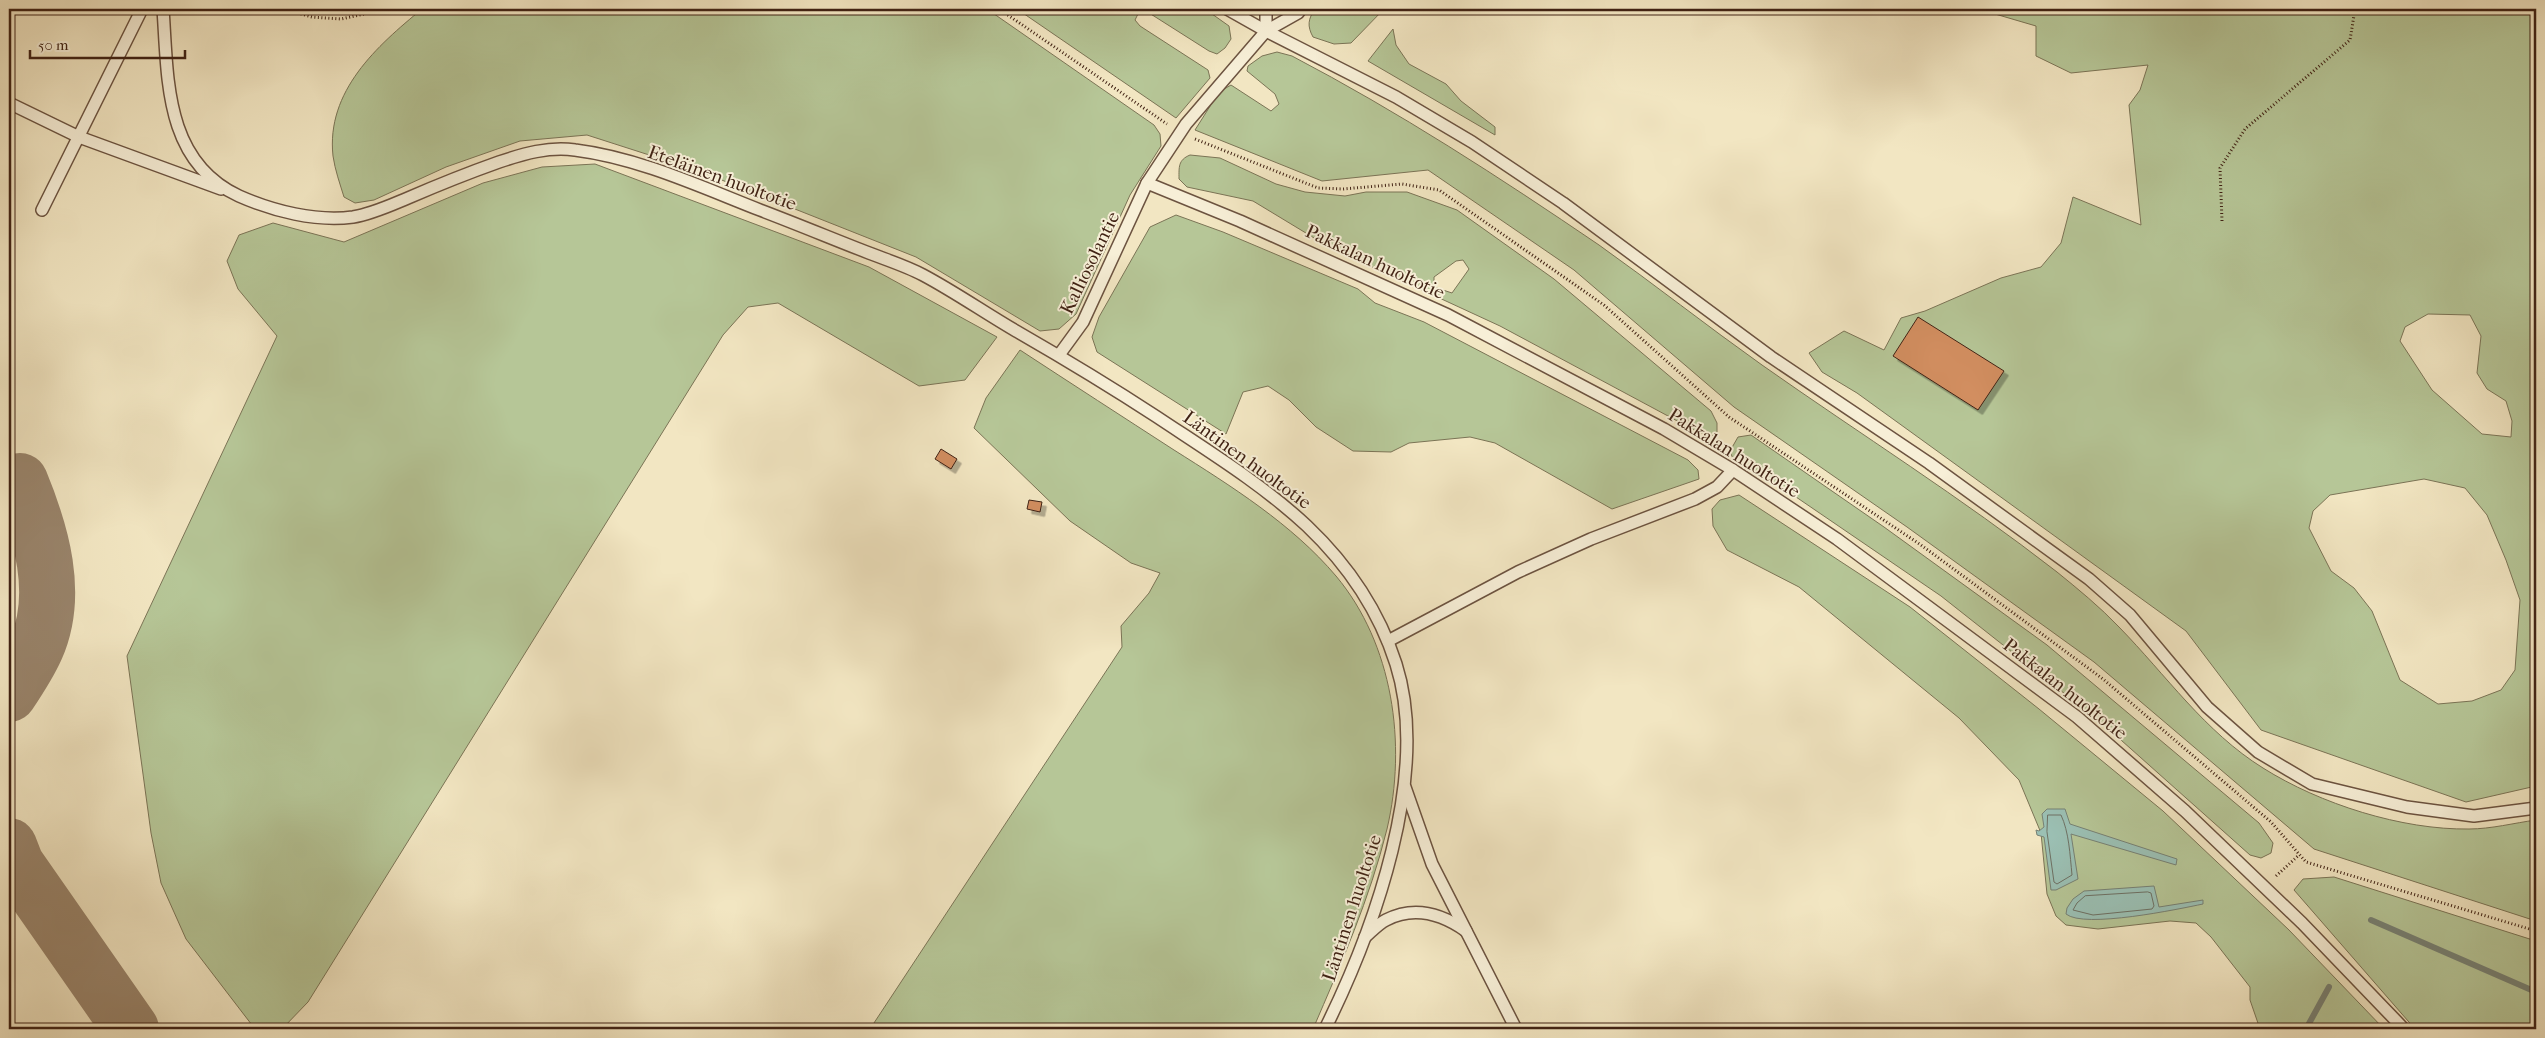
<svg xmlns="http://www.w3.org/2000/svg" width="2545" height="1038" font-family="'IM FELL French Canon',serif">
<style>
.green{fill:#b6c697;stroke:#7b7456;fill-rule:evenodd}
.water{fill:#9bc0b4;stroke:#778174}
.lines{fill:none;stroke-linecap:round;stroke-linejoin:round}
.shore{stroke:#6e7164;stroke-width:1}
.stream{stroke:#778174;stroke-width:6}
.taxiway{stroke:#99846b;stroke-width:56}
.building{fill:#d28e61;stroke:#402214;filter:url(#shadow)}
.lane-casing{stroke:#6c5340;stroke-width:14}
.path{stroke:#402214;stroke-width:3;stroke-dasharray:1 2.5;stroke-linecap:butt}
.lane{stroke:#f7efd7;stroke-width:11}
.labels{text-anchor:middle;dominant-baseline:central;stroke-width:4;stroke-linejoin:round;paint-order:stroke}
.street-label{font-size:19px;fill:#402214;stroke:#f7efd7}
</style>
<defs>
<filter id="shadow"><feDropShadow dx="4.5" dy="4.5" stdDeviation="0" flood-color="#0004"/></filter>
</defs>
<rect width="100%" height="100%" fill="#f2e6c2"/>
<filter id="stains"><feTurbulence type="fractalNoise" baseFrequency=".004" numOctaves="4"/><feColorMatrix values="0 0 0 0 .2 0 0 0 0 .09 0 0 0 0 .02 0 0 0 .5 -.17"/></filter>
<radialGradient id="worn" r=".72"><stop offset=".6" stop-color="#630" stop-opacity="0"/><stop offset="1" stop-color="#630" stop-opacity=".3"/></radialGradient>
<g class="green">
<path d="M422,9H987L1154,125L1160,134L1161,146L1130,195L1076,314L1059,329L1040,331L916,257L699,171L587,135L520,141L446,167L374,200L355,203L344,197C340,184 335,170 333,156C326,91 377,46 422,9Z"/>
<path d="M1017,9H1205L1229,26L1231,39L1225,48L1217,54L1209,51L1146,11L1138,14L1135,20L1140,26L1208,70L1210,78L1176,118Z"/>
<path d="M1315,9H1384L1351,43L1334,44L1313,37C1307,26 1308,19 1315,9Z"/>
<path d="M1978,9H2536V786L2466,802L2261,730L2186,631L1857,393L1822,372L1809,353L1844,331L1884,350L1901,318L1925,311L2001,278L2041,267L2061,243L2073,197L2141,225L2129,105L2140,90L2148,65L2071,73L2036,56V26ZM2428,314L2470,315L2481,336L2477,373L2487,389L2506,401L2512,421L2511,437L2482,434L2432,390L2400,341L2405,327ZM2424,479L2465,488L2487,515L2506,560L2520,600L2515,670L2501,690L2472,701L2438,704L2400,680L2372,611L2354,588L2331,571L2309,528L2313,511L2330,495Z"/>
<path d="M1393,29L1396,45L1409,64L1446,84L1461,101L1495,127V135L1368,61Z"/>
<path d="M1277,52L1292,56C1399,112 1499,177 1599,245C1654,284 1707,326 1762,365C1860,434 1962,498 2057,572C2078,589 2100,607 2119,627C2166,675 2205,732 2263,768C2320,804 2402,830 2469,829C2491,829 2514,823 2536,820V921L2314,849L2094,662L1907,527L1734,407L1574,270L1428,170L1322,181L1195,130L1219,92L1231,85L1271,111L1279,104L1275,94L1247,71L1248,66L1262,56Z"/>
<path d="M1190,155L1220,158L1276,184L1305,192L1345,196L1366,192H1407L1457,210L1554,279L1711,411L1717,423V435L1710,436L1696,431L1500,326L1329,247L1253,201L1187,187L1179,179C1179,167 1178,160 1190,155ZM1463,260L1469,269L1452,293L1434,287V277L1456,261Z"/>
<path d="M595,164L869,267L997,337L965,380L919,386L778,303L748,307L723,335L308,1002L282,1029H255L186,939L161,883L151,833L127,656L277,336L238,289L227,261L239,235L273,223L344,242L483,183L542,167Z"/>
<path d="M1176,215L1223,232L1358,289L1375,303L1424,322L1688,460L1698,470L1699,479L1612,509L1495,443L1470,437L1409,443L1391,452L1353,451L1316,427L1289,400L1268,386L1243,392L1226,434L1097,352L1092,337L1099,317L1150,227Z"/>
<path d="M1020,350C1072,384 1123,417 1174,450C1231,486 1292,524 1336,576C1393,644 1407,744 1387,829C1370,898 1341,964 1313,1029H870L1122,647L1121,626L1149,593L1160,573L1131,563L1070,521L974,428L986,398Z"/>
<path d="M1751,435L1884,527L2047,645L2259,823L2273,843L2271,853L2261,858L2250,855L2103,724L1941,596L1777,484L1733,459L1730,451L1738,437Z"/>
<path d="M1739,495L1910,607L2039,709L2163,811L2289,930L2384,1029H2260L2250,1000V987L2211,937L2196,923L2170,921L2098,929L2066,925L2056,916L2047,894L2041,833L2019,780L1959,718L1799,587L1727,550L1713,526L1712,509L1720,500Z"/>
<path d="M2334,877L2536,941V1029H2415L2294,890L2303,879Z"/>
</g>
<g class="water">
<path d="M2047,809H2065L2070,824L2177,859L2176,865L2071,834L2078,879L2056,890H2051L2044,837L2037,835L2036,830L2039,831L2044,827L2042,814Z"/>
<path d="M2154,886L2159,907L2203,900V904C2179,909 2084,929 2066,914L2067,908L2073,899L2084,891Z"/>
</g>
<g class="lines">
<g class="shore">
<path d="M2048,815H2061C2069,832 2070,855 2072,875L2057,884L2054,882L2047,832Z"/>
<path d="M2148,892L2151,893L2154,906L2152,909L2093,915L2073,910L2077,903L2085,896Z"/>
</g>
<g class="stream">
<path d="M2371,920L2536,992"/>
<path d="M2306,1029L2329,987"/>
</g>
<g class="taxiway">
<path d="M9,694C19,679 29,664 36,648C60,594 41,532 20,481"/>
<path d="M9,846L16,864L131,1029"/>
</g>
</g>
<g class="building">
<path d="M1918,317L2004,371L1978,410L1893,356Z"/>
<path d="M941,449L957,459L951,469L935,459Z"/>
<path d="M1029,500L1042,502L1040,512L1027,509Z"/>
</g>
<g class="lines">
<defs>
<g id="lane">
<path d="M163,9C168,79 164,161 239,196C273,211 316,222 353,217C372,214 391,205 408,198C438,185 468,173 499,162C523,154 549,146 575,150C639,158 701,187 760,210C797,224 833,239 869,253C887,260 906,266 923,275C955,292 985,313 1016,331C1063,358 1111,387 1157,417C1208,451 1262,484 1307,526C1347,564 1379,611 1396,664C1431,774 1374,930 1325,1029"/>
<path d="M1227,9L1266,31L1396,97L1472,142L1563,203L1771,357L1929,463L2089,579L2130,615L2207,707L2258,752L2312,784L2407,807L2474,816L2536,808"/>
<path d="M1266,9V31"/>
<path d="M9,103L79,137L221,189"/>
<path d="M1147,183L1240,221L1448,315L1664,429L1733,470L1837,539L2077,717L2185,811L2302,923L2404,1029"/>
<path d="M42,210L142,9"/>
<path d="M1059,355L1083,322L1147,183L1186,124L1266,31L1298,13L1301,9"/>
<path d="M1388,641L1518,572L1591,539L1695,499L1717,487L1733,470"/>
<path d="M1405,787L1432,864L1516,1029"/>
<path d="M1365,937C1371,932 1378,924 1386,920C1415,905 1442,914 1466,931"/>
</g>
</defs>
<use href="#lane" class="lane-casing"/>
<g class="path">
<path d="M284,9L312,17L341,19L388,9"/>
<path d="M999,9L1167,124"/>
<path d="M1195,139L1318,188L1343,189L1402,184L1439,190L1604,305L1729,417L1921,545L2103,679L2271,822L2306,862L2536,931"/>
<path d="M2222,221L2220,168L2245,129L2350,40L2355,9"/>
<path d="M2276,876L2299,855"/>
</g>
<use href="#lane" class="lane"/>
</g>
<g class="labels">
<g class="street-label">
<text transform="translate(722 178) rotate(20)">Eteläinen huoltotie</text>
<text transform="translate(1375 262) rotate(25)">Pakkalan huoltotie</text>
<text transform="translate(1090 263) rotate(-64)">Kalliosolantie</text>
<text transform="translate(1734 453) rotate(32)">Pakkalan huoltotie</text>
<text transform="translate(1247 460) rotate(36)">Läntinen huoltotie</text>
<text transform="translate(2065 689) rotate(38)">Pakkalan huoltotie</text>
<text transform="translate(1352 908) rotate(-72)">Läntinen huoltotie</text>
</g>
</g>
<rect width="2545" height="1038" fill="none" stroke="#f2e6c2" stroke-width="30"/>
<rect x="10" y="10" width="2525" height="1018" fill="none" stroke="#402214" stroke-width="2.5"/>
<rect x="15" y="15" width="2515" height="1008" fill="none" stroke="#402214"/>
<path d="M30 50v8h155v-8" fill="none" stroke="#402214" stroke-width="2.5"/>
<text x="38" y="50" font-size="15" fill="#402214" stroke="#f7efd7" stroke-width="4" paint-order="stroke">50 m</text>
<rect width="100%" height="100%" filter="url(#stains)"/>
<rect width="100%" height="100%" fill="url(#worn)"/>
</svg>
